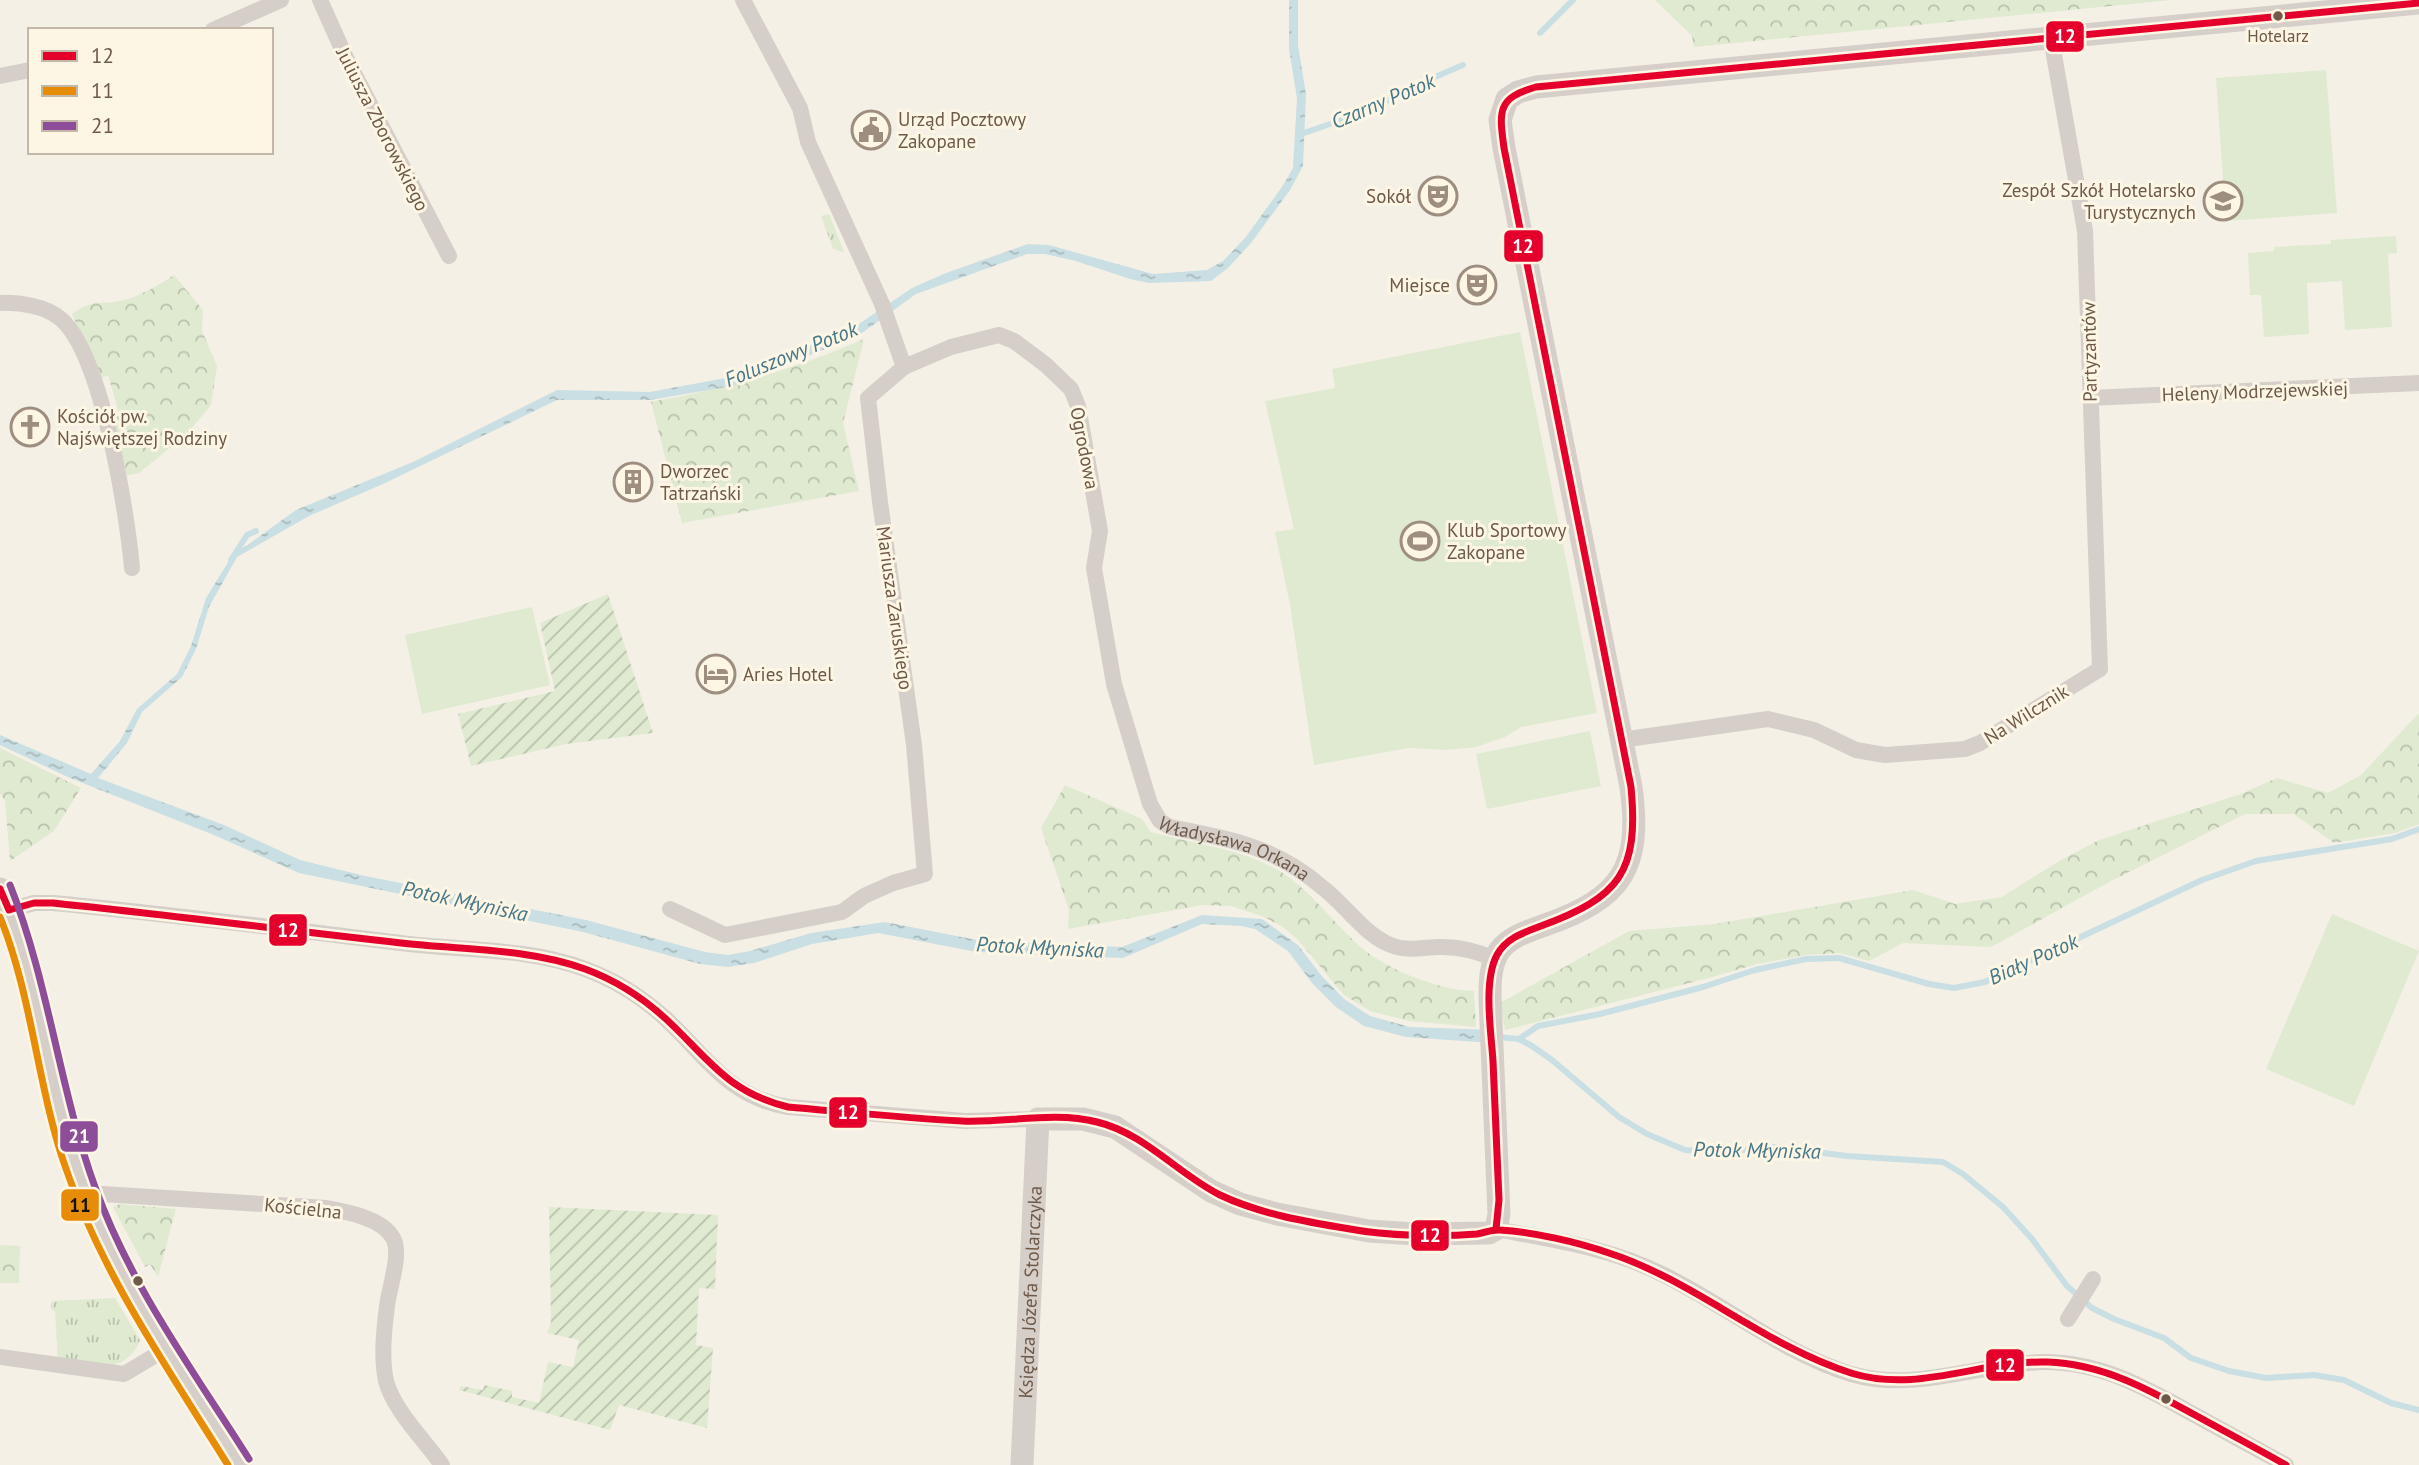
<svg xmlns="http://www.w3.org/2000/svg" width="2419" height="1465" font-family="'PT Sans',sans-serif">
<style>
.grass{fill:url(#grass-tufts)}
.forest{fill:url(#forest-crowns)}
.garden{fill:url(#garden-furrows)}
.pitch{fill:#dfead1}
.water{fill:url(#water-ripples)}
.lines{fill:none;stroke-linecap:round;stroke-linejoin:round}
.stream{stroke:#c9dfe3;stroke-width:6}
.street{stroke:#d6cfc9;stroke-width:16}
.secondary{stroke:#d6cfc9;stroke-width:23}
.bus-1-casing{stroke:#fef6e5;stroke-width:12}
.bus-2-casing{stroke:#fef6e5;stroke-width:12}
.bus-3-casing{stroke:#fef6e5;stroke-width:12}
.bus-1{stroke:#e4002b;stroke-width:7}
.bus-2{stroke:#e68c07;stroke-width:7}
.bus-3{stroke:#8e4d99;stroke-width:7}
.bus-dot{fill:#6f5949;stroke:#fef6e5;stroke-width:2.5}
.labels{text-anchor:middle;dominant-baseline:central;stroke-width:6;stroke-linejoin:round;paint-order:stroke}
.bus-label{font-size:17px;fill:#6f5949;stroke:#fef6e5}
.poi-label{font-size:19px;fill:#6f5949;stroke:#fef6e5;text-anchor:start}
.street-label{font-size:19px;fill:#6f5949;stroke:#fef6e5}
.water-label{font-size:21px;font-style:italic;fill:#477889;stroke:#fef6e5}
.line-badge{stroke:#fef6e5;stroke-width:2.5}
.badge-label{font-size:19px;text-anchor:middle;font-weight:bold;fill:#fff}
.pale-badge-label{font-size:19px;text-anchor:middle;font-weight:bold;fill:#111}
</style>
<defs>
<pattern id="grass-tufts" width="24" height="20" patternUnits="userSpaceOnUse" patternTransform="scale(1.75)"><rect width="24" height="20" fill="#dfead1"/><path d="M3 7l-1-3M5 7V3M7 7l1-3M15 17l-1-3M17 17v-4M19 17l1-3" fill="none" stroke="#b9c1ac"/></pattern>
<pattern id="forest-crowns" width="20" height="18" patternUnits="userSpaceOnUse" patternTransform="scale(1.75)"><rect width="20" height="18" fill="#dfead1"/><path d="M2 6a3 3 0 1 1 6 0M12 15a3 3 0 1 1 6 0" fill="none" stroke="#b9c1ac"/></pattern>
<pattern id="garden-furrows" width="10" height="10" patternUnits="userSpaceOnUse" patternTransform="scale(1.75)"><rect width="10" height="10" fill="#dfead1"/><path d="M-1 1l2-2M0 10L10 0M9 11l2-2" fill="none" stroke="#b9c1ac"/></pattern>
<pattern id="water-ripples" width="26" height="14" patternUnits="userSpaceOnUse" patternTransform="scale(1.75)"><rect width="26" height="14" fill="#c9dfe3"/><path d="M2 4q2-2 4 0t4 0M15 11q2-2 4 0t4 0" fill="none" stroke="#a7b8ba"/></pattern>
</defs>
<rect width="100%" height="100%" fill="#f4f0e6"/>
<g class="grass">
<path d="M829,214L844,252L833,249L821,216Z"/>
<path d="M115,1298L140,1340C125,1378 89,1364 58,1360L55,1312L51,1309L52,1301Z"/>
</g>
<g class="forest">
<path d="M1655,0H2172L1694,47L1692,36Z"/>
<path d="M174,275L203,310L202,331L217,366L211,405L187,434L139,473L124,476L111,417L120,416L108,375L100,379L72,314C97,296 99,307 124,300C142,295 159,285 174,275Z"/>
<path d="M864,339L843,423L859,491L682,523L651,402C724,389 796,369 864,339Z"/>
<path d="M2419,713V824L2395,833L2334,843L2294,814H2245L2113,880L1991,947L1903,943L1869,961L1840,953L1807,955L1757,964L1709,978L1505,1030L1500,1003L1629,931L1715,924L1913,890L1955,904L2002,897L2059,861L2099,840L2241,794L2277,778L2328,793L2361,775Z"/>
<path d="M0,748L81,788L54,831L10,861L5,801L0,793Z"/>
<path d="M1065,785L1142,819L1151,832C1194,844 1245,849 1283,873C1310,891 1330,918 1353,940C1379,967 1436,990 1474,991L1476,1027L1409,1021L1370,1011L1344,995L1298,940L1283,927L1264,917L1231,906L1203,905L1068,929L1069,910L1041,828Z"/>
<path d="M120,1204L176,1209L158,1277L150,1264L145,1267L113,1207Z"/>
<path d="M0,1245L20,1246L19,1283H0Z"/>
</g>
<g class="garden">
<path d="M608,594L653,733L566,744L471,766L458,714L555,691L540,623Z"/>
<path d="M549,1207L718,1215L715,1289L699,1288L696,1345L713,1348L707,1428L619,1405L610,1430L459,1390L461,1386L483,1390L484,1385L512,1391V1397L539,1403L548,1362L573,1367L579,1340L547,1333L551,1322Z"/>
</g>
<g class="pitch">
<path d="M2326,70L2337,213L2226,221L2216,78Z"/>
<path d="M2396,236L2397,253L2388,254L2392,327L2345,330L2342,281L2307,283L2309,334L2264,337L2261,295H2250L2248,253L2274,251V247L2331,244V240Z"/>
<path d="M1520,332L1597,713L1521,727L1505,737L1476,747L1446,750L1409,748L1314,765L1290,605L1275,532L1294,529L1265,401L1335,388L1332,369Z"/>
<path d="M532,607L550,685L422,714L405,635Z"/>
<path d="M1590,731L1601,786L1487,809L1476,754Z"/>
<path d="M2332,914L2419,951L2354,1106L2266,1069Z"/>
</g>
<path class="water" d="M1289,0H1298V45L1306,94L1303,166L1290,190L1251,243L1228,268L1211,281L1149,283L1130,279L1076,261L1045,254H1027L916,294L858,336L732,386L650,400H557L383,484L309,516L237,557L209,607L196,649L182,677L142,712L127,743L98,778L224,825L300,860L365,876L586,920L705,952L728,955L750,951L811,933L885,922L977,940L1122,947L1202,915L1262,919L1298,945L1321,975L1344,999L1370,1016L1410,1027L1492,1030V1043L1406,1037L1364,1026L1336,1007L1312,983L1288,951L1255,929L1241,926L1202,924L1123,958L977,952L878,933L812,944L754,963L728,967L700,964L583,932L299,873L214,835L70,778L0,745V735L91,774L120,741L137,709L177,674L191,646L206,598L232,556L296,510L413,462L557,390L650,392L731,377L853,328L912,288L946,273L1028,244L1049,245L1153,274L1207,270L1223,261L1245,238L1282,187L1293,168L1297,98L1289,49Z"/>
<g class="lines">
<g class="stream">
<path d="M1540,33L1573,0"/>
<path d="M1301,134L1365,112L1414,86L1463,65"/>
<path d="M231,560L247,535L256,531"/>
<path d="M1497,1037L1519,1039L1532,1046L1552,1060L1619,1117L1647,1134L1685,1150L1715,1152L1776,1147L1847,1156L1943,1162L1963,1174L2003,1207L2032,1239L2067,1286L2092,1308L2114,1319L2164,1338L2191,1358L2229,1371L2266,1378L2314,1375L2344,1380L2391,1403L2419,1410"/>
<path d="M1519,1039L1538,1026L1600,1014L1703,987L1755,970L1806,959L1839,958L1929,984L1954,988L1985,982L2202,880L2256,861L2392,839L2419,829"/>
</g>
<g class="street">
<path d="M320,0L346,58L449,256"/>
<path d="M743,0L800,108L808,142L882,304L904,367"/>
<path d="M213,30L281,0"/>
<path d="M0,76L30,70"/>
<path d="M0,303C19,302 46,306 61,319C102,355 127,512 132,568"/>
<path d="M2090,398L2419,383"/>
<path d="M1621,740L1768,719L1814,730L1856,750L1885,755L1965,749L1980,743L2100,669L2085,231L2051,38"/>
<path id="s1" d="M670,909L725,935L842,912L864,896L893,883L925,874L914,745L880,502L868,398L904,367L951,347L999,335L1014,341L1046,365L1071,389L1078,406L1100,531L1094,568L1114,684L1150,804L1160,821L1170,827C1230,839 1274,846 1322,887C1344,904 1361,930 1386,943C1404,952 1419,948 1438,947C1459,946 1477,951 1495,959"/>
<path d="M9,910L34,903H53C169,914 285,929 401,943C462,951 526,947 585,969C615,980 642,997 666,1019C707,1057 728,1097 788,1107L965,1121L1038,1119"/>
<path d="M86,1193L326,1208C347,1212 382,1218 393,1238C402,1253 389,1288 387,1306C384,1330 381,1357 386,1381C393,1409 425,1441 442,1465"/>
<path d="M1496,1229C1554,1240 1611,1248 1664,1275C1727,1306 1783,1353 1851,1374C1917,1393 1979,1363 2045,1362C2101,1362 2146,1388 2193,1414C2224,1431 2255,1448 2286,1465"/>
<path d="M2068,1319L2093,1279"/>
<path d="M0,1357L124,1374L166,1349"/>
</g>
<g class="secondary">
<path d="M0,889C44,986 47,1095 86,1194C124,1292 186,1376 240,1465"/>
<path id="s2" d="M1022,1465L1038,1119H1083L1115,1127L1211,1191L1240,1204L1277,1214L1369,1231L1416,1234L1489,1233L1496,1229L1499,1214L1490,998C1490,982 1490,965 1499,951C1510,936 1529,931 1545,925C1622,898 1642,868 1631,787L1504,148L1500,120L1507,99L1518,92L1536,87L2419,3"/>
</g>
<defs>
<g id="bus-1">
<path d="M0,889L9,910L34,903H53C169,915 285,930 401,943C463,950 526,948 585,969C615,980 642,997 666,1019C709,1059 727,1092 788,1107C846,1112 904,1118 962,1121C1006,1123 1054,1111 1097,1122C1144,1133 1178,1174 1220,1195C1260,1214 1307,1222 1350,1229C1387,1236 1440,1237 1477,1234C1485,1233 1492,1229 1500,1230C1534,1232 1577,1242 1609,1253C1695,1281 1765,1346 1851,1373C1918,1394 1981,1360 2047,1362C2103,1364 2148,1389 2195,1415C2226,1432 2256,1448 2286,1465"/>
<path d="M1496,1229L1499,1200C1497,1154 1495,1107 1493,1061C1491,1031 1483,981 1497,955C1506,938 1525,932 1541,926C1620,897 1639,872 1631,787L1504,148C1499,111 1497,98 1536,87L2419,3"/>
</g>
<path id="bus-2" d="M0,917C32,996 37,1083 64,1163C101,1273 167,1367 228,1465"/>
<path id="bus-3" d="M10,885C49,983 59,1088 95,1187C130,1285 194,1372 249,1459"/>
</defs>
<use href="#bus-1" class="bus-1-casing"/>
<use href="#bus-2" class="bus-2-casing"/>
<use href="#bus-3" class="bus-3-casing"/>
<use href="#bus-1" class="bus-1"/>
<use href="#bus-2" class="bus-2"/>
<use href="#bus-3" class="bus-3"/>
</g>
<defs>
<symbol id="civic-ring" viewBox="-11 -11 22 22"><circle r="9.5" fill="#fef6e5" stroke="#9e8e80" stroke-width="1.5"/><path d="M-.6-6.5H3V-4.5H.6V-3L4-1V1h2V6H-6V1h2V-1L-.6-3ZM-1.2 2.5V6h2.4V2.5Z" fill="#9e8e80"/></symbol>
<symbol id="theatre-ring" viewBox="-11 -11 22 22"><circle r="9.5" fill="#fef6e5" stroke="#9e8e80" stroke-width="1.5"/><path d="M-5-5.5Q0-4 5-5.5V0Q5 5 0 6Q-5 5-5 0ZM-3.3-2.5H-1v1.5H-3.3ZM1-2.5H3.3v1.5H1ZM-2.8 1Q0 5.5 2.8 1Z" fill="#9e8e80"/></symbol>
<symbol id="school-ring" viewBox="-11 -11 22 22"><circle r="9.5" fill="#fef6e5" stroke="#9e8e80" stroke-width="1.5"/><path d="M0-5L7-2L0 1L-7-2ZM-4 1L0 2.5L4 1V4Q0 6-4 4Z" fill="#9e8e80"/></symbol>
<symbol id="church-ring" viewBox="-11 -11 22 22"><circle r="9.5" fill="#fef6e5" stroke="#9e8e80" stroke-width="1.5"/><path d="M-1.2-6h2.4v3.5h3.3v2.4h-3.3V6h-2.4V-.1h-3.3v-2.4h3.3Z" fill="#9e8e80"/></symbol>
<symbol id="building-ring" viewBox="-11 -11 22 22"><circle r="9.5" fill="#fef6e5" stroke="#9e8e80" stroke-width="1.5"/><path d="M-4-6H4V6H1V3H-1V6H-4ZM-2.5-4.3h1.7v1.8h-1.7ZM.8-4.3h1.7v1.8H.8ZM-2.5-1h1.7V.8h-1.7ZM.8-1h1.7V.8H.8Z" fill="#9e8e80"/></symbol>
<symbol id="stadium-ring" viewBox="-11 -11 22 22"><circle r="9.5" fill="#fef6e5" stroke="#9e8e80" stroke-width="1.5"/><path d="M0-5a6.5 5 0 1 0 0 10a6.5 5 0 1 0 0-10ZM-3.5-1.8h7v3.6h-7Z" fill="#9e8e80"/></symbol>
<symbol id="hotel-ring" viewBox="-11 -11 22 22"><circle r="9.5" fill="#fef6e5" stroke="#9e8e80" stroke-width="1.5"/><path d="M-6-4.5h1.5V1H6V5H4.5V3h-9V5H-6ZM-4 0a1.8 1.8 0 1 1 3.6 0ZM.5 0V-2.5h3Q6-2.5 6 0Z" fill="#9e8e80"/></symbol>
</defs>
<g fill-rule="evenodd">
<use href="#civic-ring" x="849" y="108" width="44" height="44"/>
<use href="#theatre-ring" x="1416" y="174" width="44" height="44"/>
<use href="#school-ring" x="2201" y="179" width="44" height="44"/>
<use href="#theatre-ring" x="1455" y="263" width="44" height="44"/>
<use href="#church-ring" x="8" y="405" width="44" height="44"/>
<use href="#building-ring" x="611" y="460" width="44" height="44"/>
<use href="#stadium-ring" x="1398" y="519" width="44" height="44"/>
<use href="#hotel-ring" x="694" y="652" width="44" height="44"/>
</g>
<g class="bus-dot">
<circle cx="2278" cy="16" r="6"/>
<circle cx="138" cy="1281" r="6"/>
<circle cx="2166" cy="1399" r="6"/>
</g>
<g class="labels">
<g class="bus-label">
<text x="2278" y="36">Hotelarz</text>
</g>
<g class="poi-label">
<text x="898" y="119">Urząd Pocztowy<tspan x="898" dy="22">Zakopane</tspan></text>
<text x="2196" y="190" text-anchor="end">Zespół Szkół Hotelarsko<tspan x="2196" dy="22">Turystycznych</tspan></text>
<text x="1411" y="196" text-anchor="end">Sokół</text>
<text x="1450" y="285" text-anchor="end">Miejsce</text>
<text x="57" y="416">Kościół pw.<tspan x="57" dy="22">Najświętszej Rodziny</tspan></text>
<text x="660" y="471">Dworzec<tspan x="660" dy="22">Tatrzański</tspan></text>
<text x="1447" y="530">Klub Sportowy<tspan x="1447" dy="22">Zakopane</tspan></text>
<text x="743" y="674">Aries Hotel</text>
</g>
<g class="street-label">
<text transform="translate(383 129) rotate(63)">Juliusza Zborowskiego</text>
<text transform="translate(2089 352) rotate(-91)">Partyzantów</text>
<text transform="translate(2255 391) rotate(-2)">Heleny Modrzejewskiej</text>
<text transform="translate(1085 448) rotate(79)">Ogrodowa</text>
<text transform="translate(895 608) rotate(82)">Mariusza Zaruskiego</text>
<text transform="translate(2026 714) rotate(-32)">Na Wilcznik</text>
<text stroke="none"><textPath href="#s1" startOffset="1516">Władysława Orkana</textPath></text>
<text transform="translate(303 1208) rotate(6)">Kościelna</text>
<text stroke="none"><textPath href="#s2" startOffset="173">Księdza Józefa Stolarczyka</textPath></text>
</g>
<g class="water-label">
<text transform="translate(1383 101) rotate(-23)">Czarny Potok</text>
<text transform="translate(791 354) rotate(-22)">Foluszowy Potok</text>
<text transform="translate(465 901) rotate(12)">Potok Młyniska</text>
<text transform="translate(1040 947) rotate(3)">Potok Młyniska</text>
<text transform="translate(2033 959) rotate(-24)">Biały Potok</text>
<text transform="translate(1757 1150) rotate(1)">Potok Młyniska</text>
</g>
</g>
<g class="line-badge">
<rect x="2045" y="20" width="40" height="33" rx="7" fill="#e4002b"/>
<rect x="1503" y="229" width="41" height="34" rx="7" fill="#e4002b"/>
<rect x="268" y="913" width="40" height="34" rx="7" fill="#e4002b"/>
<rect x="828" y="1096" width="40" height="33" rx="7" fill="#e4002b"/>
<rect x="59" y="1120" width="40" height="33" rx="7" fill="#8e4d99"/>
<rect x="60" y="1188" width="40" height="34" rx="7" fill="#e68c07"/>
<rect x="1410" y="1219" width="40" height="33" rx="7" fill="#e4002b"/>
<rect x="1985" y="1348" width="40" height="34" rx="7" fill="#e4002b"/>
</g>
<g class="badge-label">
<text x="2065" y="43">12</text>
<text x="1523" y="253">12</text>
<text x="288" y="937">12</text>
<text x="848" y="1119">12</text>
<text x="79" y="1143">21</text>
<text x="1430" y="1242">12</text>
<text x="2005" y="1372">12</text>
</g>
<g class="pale-badge-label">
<text x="80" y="1212">11</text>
</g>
<rect x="28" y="28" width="245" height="126" fill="#fef6e5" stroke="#c5b7a7" stroke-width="2"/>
<rect x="42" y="51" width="35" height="10" fill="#e4002b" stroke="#c5b7a7" stroke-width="2"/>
<text x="91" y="63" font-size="21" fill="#6f5949">12</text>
<rect x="42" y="86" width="35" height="10" fill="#e68c07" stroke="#c5b7a7" stroke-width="2"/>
<text x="91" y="98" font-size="21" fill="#6f5949">11</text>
<rect x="42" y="121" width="35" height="10" fill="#8e4d99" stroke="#c5b7a7" stroke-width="2"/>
<text x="91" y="133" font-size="21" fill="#6f5949">21</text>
</svg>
